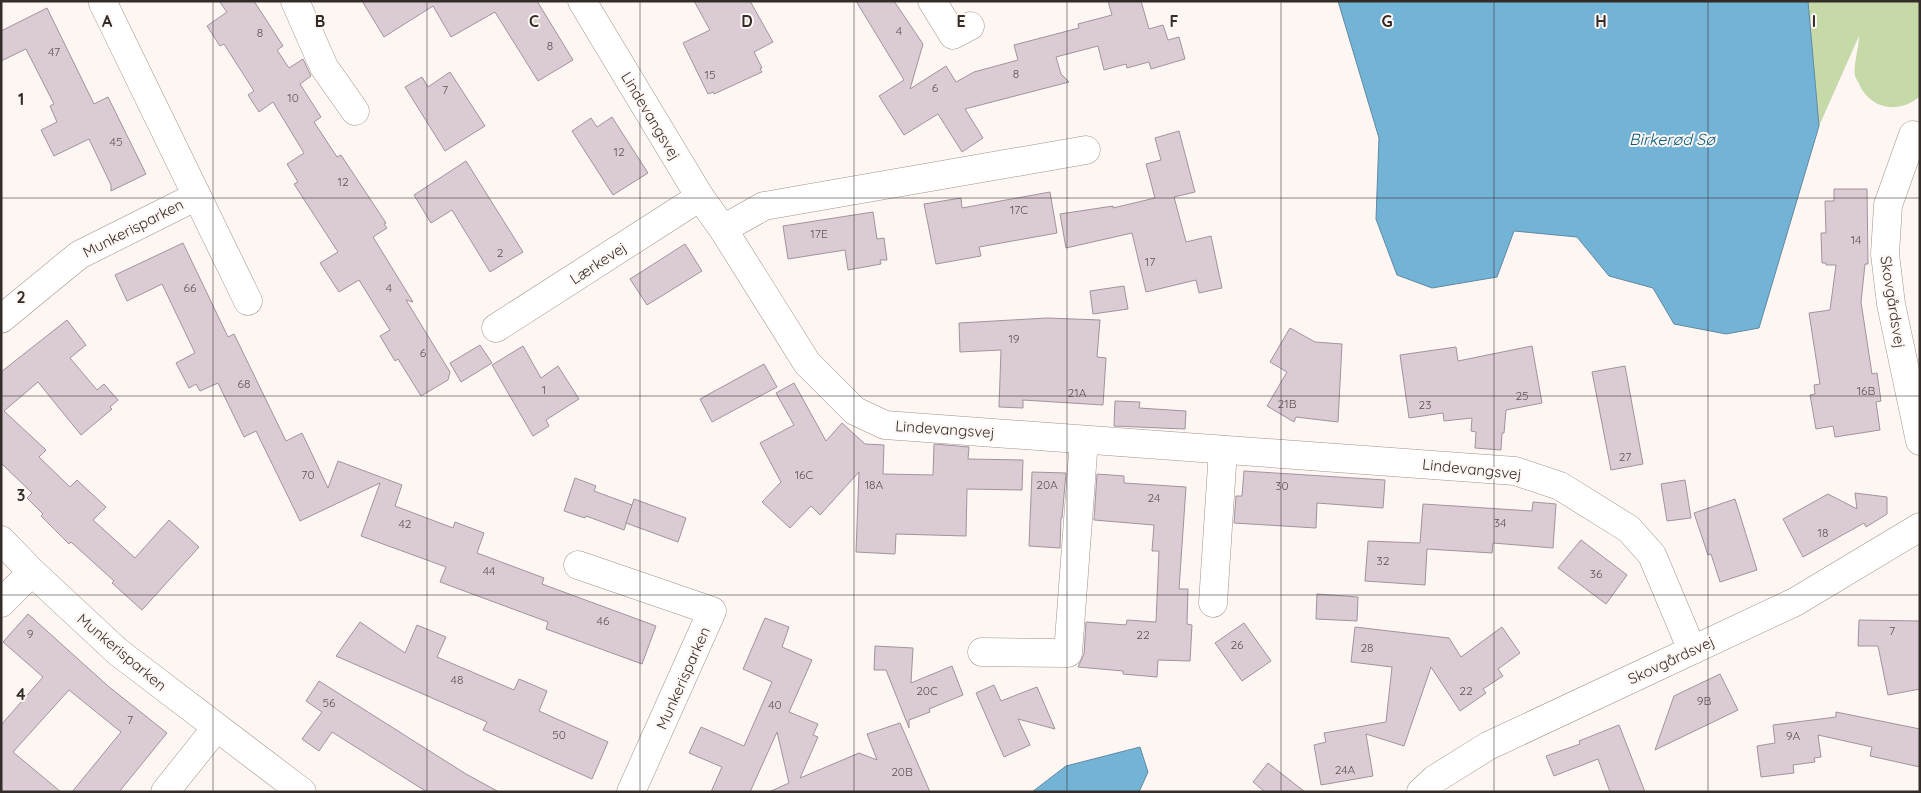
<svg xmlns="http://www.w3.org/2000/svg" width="1921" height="793" font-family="Quicksand,sans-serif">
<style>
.green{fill:#c6d9a8}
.water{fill:#73b3d6;stroke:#608aa2}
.building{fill:#dbcbd4;stroke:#a2939d}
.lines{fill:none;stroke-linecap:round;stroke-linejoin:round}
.minor-casing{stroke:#a2928b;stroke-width:29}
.minor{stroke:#fff;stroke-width:28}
.grid{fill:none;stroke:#332c29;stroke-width:1;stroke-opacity:0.55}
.labels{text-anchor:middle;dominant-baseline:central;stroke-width:4;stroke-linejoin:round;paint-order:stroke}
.number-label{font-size:12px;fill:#5d5454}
.street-label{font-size:15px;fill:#332c29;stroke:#fdf6f3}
.water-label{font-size:16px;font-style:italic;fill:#055b7d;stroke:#fdf6f3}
.grid-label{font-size:16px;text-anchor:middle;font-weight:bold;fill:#332c29;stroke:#fdf6f3;stroke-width:4;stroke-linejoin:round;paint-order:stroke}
</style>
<rect width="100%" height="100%" fill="#fdf6f3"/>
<path class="green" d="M1808,1H1920V96C1900,114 1872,110 1860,86C1859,83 1856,79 1855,76C1853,65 1859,48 1859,36L1819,126Z"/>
<g class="water">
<path d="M1338,1H1808L1819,126L1759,328L1726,334L1674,324L1653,288L1609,276L1577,237L1514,231L1497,277L1432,288L1397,275L1376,219L1379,138Z"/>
<path d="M1140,747L1148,772L1139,792H1032L1066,766Z"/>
</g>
<g class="building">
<path d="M219,1H254L283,46L277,50L289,68L303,59L304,61L311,76L300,84L321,117L314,122L337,157L341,155L386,223L384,224L387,228L373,237L413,302L406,300L450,372L448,380L421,396L398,359L395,361L380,336L390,330L359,280L339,292L320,263L338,252L294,184L298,182L287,164L304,153L273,102L259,112L248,95L254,91L224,44L220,46L207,26L227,12Z"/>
<path d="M362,1H537L573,60L538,81L495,12L451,37L433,6L384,37Z"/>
<path d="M694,1H750L773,42L754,52L762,68L760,69L762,72L714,94L713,92L708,94L683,43L710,30Z"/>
<path d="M856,1H894L923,44L910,89L946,66L956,82L974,72L1018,60L1014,45L1079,28L1078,24L1112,15L1108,1H1141L1149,29L1163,25L1168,40L1179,37L1185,59L1151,69L1149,62L1127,68L1126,64L1104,70L1098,46L1056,57L1061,74L1069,82L965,109L983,138L962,152L938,114L904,135L879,96L904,80Z"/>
<path d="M47,8L94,104L108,97L146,174L111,191V185L89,139L54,156L41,130L57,122L50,106L54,104L26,49L1,61V31Z"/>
<path d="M450,72L485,126L445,151L405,87L422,77L428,87Z"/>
<path d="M612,117L648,173L613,195L572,131L591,118L597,127Z"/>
<path d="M1179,131L1195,192L1174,197L1186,242L1211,236L1222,288L1199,293L1196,280L1146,292L1132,233L1066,248L1060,214L1113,206V208L1155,198L1146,164L1161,160L1155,138Z"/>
<path d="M466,161L523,252L490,272L452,210L431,223L414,195Z"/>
<path d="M1834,189H1867L1868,264H1865L1861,302L1872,374L1877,373L1881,401L1876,402L1880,430L1835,437L1833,426L1816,429L1810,395L1815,394L1814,385L1820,384L1809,313L1830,310L1836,265H1826V263H1822L1821,233H1826L1825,201H1834Z"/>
<path d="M1050,192L1057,233L979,247L981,256L936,264L924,204L961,198L962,208Z"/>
<path d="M873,212L877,239L884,238L887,260H880L881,264L848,270L845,250L788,259L783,226Z"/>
<path d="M183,243L228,337L234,334L286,441L302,433L328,488L338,461L402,485L395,506L453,528L455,522L484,533L477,553L544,578L542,584L656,626L642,664L546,629L548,622L440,582L446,567L361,536L380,483L300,521L256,431L244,437L218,383L200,391L196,384L189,388L176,363L195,353L162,284L127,301L115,275Z"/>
<path d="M685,244L702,271L647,305L630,279Z"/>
<path d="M1124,286L1128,309L1093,314L1090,291Z"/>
<path d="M1047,318L1100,320L1097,357L1106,358L1103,405L1023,400V408L999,407L1001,350L960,352L959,323Z"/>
<path d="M67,320L86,345L70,358L97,390L104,384L118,400L110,407L112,409L81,435L38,382L4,411L46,450L39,457L70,487L77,480L106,507L93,520L135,558L169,520L199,547L142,610L112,583L114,581L71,542L69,544L41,516L43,514L27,498L32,493L1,463V372Z"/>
<path d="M1290,328L1315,342L1342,344L1338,422L1296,417L1294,422L1267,406L1287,372L1270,362Z"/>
<path d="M480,345L492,363L461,382L450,363Z"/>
<path d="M523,346L541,378L558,366L579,399L546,420L549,426L533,436L492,365Z"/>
<path d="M1532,346L1542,403L1506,410L1504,433H1502L1501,450L1475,448L1476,432L1471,431L1472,418L1444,421L1443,413L1409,418L1400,355L1456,347L1458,361Z"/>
<path d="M764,364L777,387L712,422L700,399Z"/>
<path d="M1625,366L1643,464L1611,470L1592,372Z"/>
<path d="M794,383L826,441L842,423L865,444L884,445L883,474L933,475L934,444L969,447L968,459L1023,460L1022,490L967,489L966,536L896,534L895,554L856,552L859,472L820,515L811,506L790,528L762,502L781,482L760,443L794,425L776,393Z"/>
<path d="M1115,401L1140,402L1139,408L1186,411L1185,429L1114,426Z"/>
<path d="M1244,471L1385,480L1383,508L1317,503L1316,528L1234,523L1236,496H1242Z"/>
<path d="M1032,472L1066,473L1062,518H1061L1060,548L1029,546Z"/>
<path d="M1097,474L1124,476V483L1186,487L1179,589H1188L1187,624L1192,625L1190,661L1158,660L1157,677L1123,674V671L1078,667L1084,654L1086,622L1126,625L1127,620L1156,622L1159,551H1152L1154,525L1094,520Z"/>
<path d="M575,478L596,486L594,491L632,505L624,530L586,516L585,518L564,511Z"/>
<path d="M1685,480L1691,518L1667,521L1661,484Z"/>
<path d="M1855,493L1887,497V514L1866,527L1864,523L1803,557L1783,519L1828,494L1857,509Z"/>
<path d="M634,499L686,518L678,542L626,523Z"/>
<path d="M1735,499L1757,570L1720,582L1711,554L1708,555L1694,513Z"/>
<path d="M1533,502L1556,504L1553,548L1493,543L1492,553L1427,549L1425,585L1365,581L1368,541L1420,543L1423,504L1532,511Z"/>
<path d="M1581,540L1627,575L1606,604L1558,568Z"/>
<path d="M1317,594L1358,597L1357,621L1316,619Z"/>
<path d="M28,614L108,686L167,733L119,792H72L121,732L69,690L13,752L61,792H1V725L43,677L3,642Z"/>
<path d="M765,618L789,627L782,647L812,660L789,712L818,724L813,735L818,737L800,778L859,753L877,760L867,734L900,723L930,792H769L789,783L777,732L750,792H711L722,767L689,753L701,727L744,746L772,682L743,669Z"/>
<path d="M1859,620L1920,621V689L1888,695L1878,646H1858Z"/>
<path d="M360,622L405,653L417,625L446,637L437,657L514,690L519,679L547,691L539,711L608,742L592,779L483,730L487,722L336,656Z"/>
<path d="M1244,623L1271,661L1242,681L1215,643Z"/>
<path d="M1355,627L1449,638L1461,657L1502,627L1520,653L1498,669L1503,676L1483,689L1486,693L1460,711L1431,667L1404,746L1366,734L1373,776L1321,785L1314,745L1326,742L1324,733L1386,722L1392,667L1351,662Z"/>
<path d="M875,646L913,648L911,683L952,666L963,695L929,709L930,712L909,720V728L886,670H874Z"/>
<path d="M1720,674L1738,710L1655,750L1674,696Z"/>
<path d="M319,681L466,774L499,792H427L332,732L319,751L302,739L322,712L306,701Z"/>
<path d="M994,685L1001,701L1037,687L1055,729L1018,719L1030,745L1004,757L976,693Z"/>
<path d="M1836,712L1920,729V767L1870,756L1872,747L1818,735L1821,757L1814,758L1815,762L1793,765L1794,773L1761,777L1757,746L1775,743L1773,725L1836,717Z"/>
<path d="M1619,725L1645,792H1610L1598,759L1554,776L1546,756L1580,744L1579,741Z"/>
<path d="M1268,763L1305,792H1265L1253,782Z"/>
</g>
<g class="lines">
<defs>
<g id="minor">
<path d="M295,1L324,67L355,111"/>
<path d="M582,1L700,197L723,229L807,363L855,411L885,425L1515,471L1560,486L1629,529L1652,555L1692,650"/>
<path d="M932,1L953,35L970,26"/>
<path d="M103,3L248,301"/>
<path d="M1913,135L1888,205L1885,254L1891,304L1920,441"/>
<path d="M723,229L764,206L1086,150"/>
<path d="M1,319L79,255L197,196"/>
<path d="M496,328L700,197"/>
<path d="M1,540L32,572L118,652L302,792"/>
<path d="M578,565L712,611L631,792"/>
<path d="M1,603L32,572"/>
<path d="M1213,603L1223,450"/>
<path d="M982,652L1068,653L1084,440"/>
<path d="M165,792L216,728"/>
<path d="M1421,792L1435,779L1488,746L1795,602L1920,527"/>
</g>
</defs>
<use href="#minor" class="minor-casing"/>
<use href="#minor" class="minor"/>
</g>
<path class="grid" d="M213,1V792M427,1V792M640,1V792M854,1V792M1067,1V792M1281,1V792M1494,1V792M1708,1V792M1,198H1920M1,396H1920M1,595H1920"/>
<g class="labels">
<g class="number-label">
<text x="899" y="30">4</text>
<text x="260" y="32">8</text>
<text x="550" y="45">8</text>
<text x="54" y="51">47</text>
<text x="1016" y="73">8</text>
<text x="710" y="74">15</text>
<text x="935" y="87">6</text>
<text x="445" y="89">7</text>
<text x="293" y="97">10</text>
<text x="116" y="141">45</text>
<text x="619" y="151">12</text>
<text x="343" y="181">12</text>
<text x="1019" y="209">17C</text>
<text x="819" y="233">17E</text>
<text x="1856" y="239">14</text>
<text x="500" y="252">2</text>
<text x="1150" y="261">17</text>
<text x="190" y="287">66</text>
<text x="389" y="287">4</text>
<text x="1014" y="338">19</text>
<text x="423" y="352">6</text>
<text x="244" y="383">68</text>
<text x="544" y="389">1</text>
<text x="1866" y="390">16B</text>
<text x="1077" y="392">21A</text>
<text x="1522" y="395">25</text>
<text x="1287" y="403">21B</text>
<text x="1425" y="404">23</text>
<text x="1625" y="456">27</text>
<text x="308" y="474">70</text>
<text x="804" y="474">16C</text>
<text x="874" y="484">18A</text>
<text x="1047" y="484">20A</text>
<text x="1282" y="485">30</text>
<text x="1154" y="497">24</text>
<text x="1500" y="522">34</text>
<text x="405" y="523">42</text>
<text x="1823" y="532">18</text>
<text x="1383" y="560">32</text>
<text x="489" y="570">44</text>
<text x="1596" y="573">36</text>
<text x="603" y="620">46</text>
<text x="1892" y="630">7</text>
<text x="30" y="633">9</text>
<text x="1143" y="634">22</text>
<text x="1237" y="644">26</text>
<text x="1367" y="647">28</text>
<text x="457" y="679">48</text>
<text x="927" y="690">20C</text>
<text x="1466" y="690">22</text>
<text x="1704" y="700">9B</text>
<text x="329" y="702">56</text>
<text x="775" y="704">40</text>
<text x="130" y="719">7</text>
<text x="559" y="734">50</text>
<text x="1793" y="735">9A</text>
<text x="1345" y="769">24A</text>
<text x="902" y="771">20B</text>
</g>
<g class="street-label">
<text transform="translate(651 116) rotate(59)">Lindevangsvej</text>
<text transform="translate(133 228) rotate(-27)">Munkerisparken</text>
<text transform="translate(598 263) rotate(-33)">Lærkevej</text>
<text transform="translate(1893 302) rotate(81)">Skovgårdsvej</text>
<text transform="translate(945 429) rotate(4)">Lindevangsvej</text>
<text transform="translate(1472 469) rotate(6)">Lindevangsvej</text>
<text transform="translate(122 652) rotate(40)">Munkerisparken</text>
<text transform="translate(1671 660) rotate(-25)">Skovgårdsvej</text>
<text transform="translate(683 678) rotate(-66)">Munkerisparken</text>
</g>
<g class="water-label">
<text x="1672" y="139">Birkerød Sø</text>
</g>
</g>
<g class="grid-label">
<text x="107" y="27">A</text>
<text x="320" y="27">B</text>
<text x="534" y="27">C</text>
<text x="747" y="27">D</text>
<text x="961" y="27">E</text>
<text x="1174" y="27">F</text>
<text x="1387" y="27">G</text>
<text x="1601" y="27">H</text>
<text x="1814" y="27">I</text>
<text x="21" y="105">1</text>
<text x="21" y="303">2</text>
<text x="21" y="501">3</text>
<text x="21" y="700">4</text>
</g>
<rect width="1921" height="793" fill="none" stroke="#332c29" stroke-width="5"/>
</svg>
